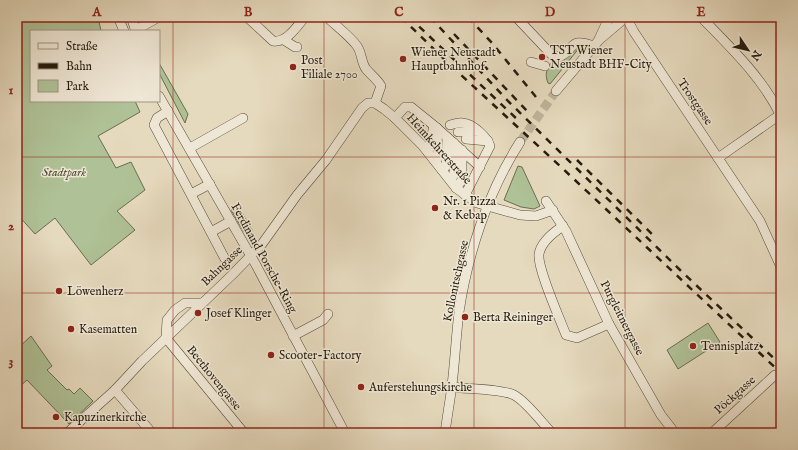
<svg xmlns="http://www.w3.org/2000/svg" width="798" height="450" font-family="'IM FELL English',serif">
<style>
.green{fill:#afc196;stroke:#6a6e52}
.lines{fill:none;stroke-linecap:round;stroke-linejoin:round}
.minor-tunnel{stroke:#bfb49b;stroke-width:9;stroke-dasharray:9 4.5;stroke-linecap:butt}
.minor-casing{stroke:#554b39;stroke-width:10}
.minor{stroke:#efe7d5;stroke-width:9}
.rail{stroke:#251b0d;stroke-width:2.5;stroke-dasharray:7 7;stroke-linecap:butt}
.grid{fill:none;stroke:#8f2418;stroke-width:1;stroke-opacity:0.55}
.poi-dot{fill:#8f2418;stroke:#efe7d5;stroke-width:1.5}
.labels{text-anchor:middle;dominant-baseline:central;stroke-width:3;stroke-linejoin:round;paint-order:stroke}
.poi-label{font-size:12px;fill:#251b0d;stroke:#efe7d5;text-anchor:start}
.street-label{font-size:12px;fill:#251b0d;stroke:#efe7d5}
.park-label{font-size:12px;font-style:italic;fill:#4e4d36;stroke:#efe7d5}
.neatline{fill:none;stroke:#8f2418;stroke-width:1.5}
.grid-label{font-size:13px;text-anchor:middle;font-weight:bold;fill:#8f2418}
</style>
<rect width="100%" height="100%" fill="#e6dabe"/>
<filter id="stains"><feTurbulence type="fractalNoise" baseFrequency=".005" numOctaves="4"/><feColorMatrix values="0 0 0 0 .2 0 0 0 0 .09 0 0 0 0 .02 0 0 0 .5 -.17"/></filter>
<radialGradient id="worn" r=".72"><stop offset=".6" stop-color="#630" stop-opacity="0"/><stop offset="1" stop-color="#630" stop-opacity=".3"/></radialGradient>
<g class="green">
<path d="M17,17H98L101,31H31V101H135L140,112L98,136L116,168L131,162L145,190L117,211L135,230L91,265L55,218L35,234L17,214Z"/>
<path d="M576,47H580L550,84L548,83C545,76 546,70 550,64L564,60Z"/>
<path d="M159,63L188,114L185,123L159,73Z"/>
<path d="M518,166L522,167L540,206L534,209L521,207L504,200Z"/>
<path d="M238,206L252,230L249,236L244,232L231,210Z"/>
<path d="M708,323L720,342L678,369L667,350Z"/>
<path d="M31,336L52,366L47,370L67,390L69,389L74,394L80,388L93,401L69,424L27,380L17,389V349Z"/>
</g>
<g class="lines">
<path class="minor-tunnel" d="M520,142L556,91"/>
<defs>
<g id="minor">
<path d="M118,17L124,31"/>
<path d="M131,17L136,31"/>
<path d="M247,17L273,41C287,43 297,26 305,17"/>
<path d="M327,17C336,26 350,36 357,46C362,53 361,62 366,69C371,75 377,79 381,86L375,103"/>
<path d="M516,17L551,54L559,57C578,49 566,37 594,46"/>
<path d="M701,17C731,48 762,77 781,116"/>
<path d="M627,19L634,32L760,221L781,267"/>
<path d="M135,29L141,27L159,17"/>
<path d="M599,39L606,24L610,17"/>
<path d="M284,40L295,47H297"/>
<path d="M531,62L545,66"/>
<path d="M556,91L599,40L625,18"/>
<path d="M159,96L256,265L345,433"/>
<path d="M168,111L157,118L154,125L225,259"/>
<path d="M395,118L405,107H411L437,128L480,167"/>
<path d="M450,125C454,124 459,122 463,123C473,124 487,137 490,146L465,195"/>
<path d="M458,132L478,131"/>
<path d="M466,139L488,141"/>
<path d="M190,148L243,118"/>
<path d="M428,152L434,126"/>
<path d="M718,158L781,114"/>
<path d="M435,161L438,158L437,128"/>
<path d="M442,170L446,166L447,137"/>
<path d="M451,181L454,174V143"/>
<path d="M456,188L462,180V150"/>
<path d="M191,194L210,184"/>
<path d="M546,201L566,231L609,324L661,415L675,433"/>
<path d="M563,226C554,232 541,242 539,254C537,268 560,319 566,335L577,338L609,324"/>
<path d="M211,232L231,221"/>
<path d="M202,303H185L175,310L167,320L166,338L244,433"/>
<path d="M293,336L323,320L328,314"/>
<path d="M452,387C466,389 503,389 514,395C526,401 542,423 552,433"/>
<path d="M115,390L152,433"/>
<path d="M67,433L115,390L142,361L232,275L262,244L297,195L326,160L362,108L368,103H375L384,109L395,118L422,145L456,188L477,203L520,215L536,216L553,210"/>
<path d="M445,433C447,417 450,401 452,385C455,361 456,336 459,312C468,253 488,192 520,142"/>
<path d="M712,433L775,375"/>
</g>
</defs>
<use href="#minor" class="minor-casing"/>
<use href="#minor" class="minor"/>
<g class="rail">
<path d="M401,17L447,62L561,167L781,373"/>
<path d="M409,17L519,121"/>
<path d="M430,17L508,101L680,270L781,365"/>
<path d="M468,17L492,43L536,97"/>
<path d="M454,34L527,111"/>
<path d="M577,160L655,237"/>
</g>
</g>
<path class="grid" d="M173,17V433M324,17V433M474,17V433M625,17V433M17,157H781M17,293H781"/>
<g class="poi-dot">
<circle cx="542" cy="57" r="4"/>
<circle cx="403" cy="59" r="4"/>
<circle cx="293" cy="67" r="4"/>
<circle cx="435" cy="208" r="4"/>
<circle cx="59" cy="291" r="4"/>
<circle cx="198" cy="313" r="4"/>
<circle cx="465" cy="317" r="4"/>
<circle cx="71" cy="329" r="4"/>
<circle cx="693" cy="346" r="4"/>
<circle cx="271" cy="355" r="4"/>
<circle cx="361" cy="387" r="4"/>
<circle cx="56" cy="417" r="4"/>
</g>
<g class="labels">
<g class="poi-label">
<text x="550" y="50">TST Wiener<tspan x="550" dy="14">Neustadt BHF-City</tspan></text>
<text x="411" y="52">Wiener Neustadt<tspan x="411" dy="14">Hauptbahnhof</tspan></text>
<text x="301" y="60">Post<tspan x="301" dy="14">Filiale 2700</tspan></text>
<text x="443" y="201">Nr. 1 Pizza<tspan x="443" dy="14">&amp; Kebap</tspan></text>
<text x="67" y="291">Löwenherz</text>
<text x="206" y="313">Josef Klinger</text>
<text x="473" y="317">Berta Reininger</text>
<text x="79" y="329">Kasematten</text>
<text x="701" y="346">Tennisplatz</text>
<text x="279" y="355">Scooter-Factory</text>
<text x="369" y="387">Auferstehungskirche</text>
<text x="64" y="417">Kapuzinerkirche</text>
</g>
<g class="street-label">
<text transform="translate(695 102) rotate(56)">Trostgasse</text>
<text transform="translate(439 149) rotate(48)">Heimkehrerstraße</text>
<text transform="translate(264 258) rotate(61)">Ferdinand Porsche-Ring</text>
<text transform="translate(222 266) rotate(-44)">Bahngasse</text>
<text transform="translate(456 281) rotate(-78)">Kollonitschgasse</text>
<text transform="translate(622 318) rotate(63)">Purgleitnergasse</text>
<text transform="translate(214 378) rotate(51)">Beethovengasse</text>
<text transform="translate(735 395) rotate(-42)">Pöckgasse</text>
</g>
<g class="park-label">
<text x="64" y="172">Stadtpark</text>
</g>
</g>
<rect width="798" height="450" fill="none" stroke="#e6dabe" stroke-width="44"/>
<rect x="30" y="30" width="130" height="72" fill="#efe7d5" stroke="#9e9585"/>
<rect x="38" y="43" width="20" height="6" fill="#efe7d5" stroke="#9e9585"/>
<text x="66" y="50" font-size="12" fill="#251b0d">Straße</text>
<rect x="38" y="63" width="20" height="6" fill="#251b0d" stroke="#9e9585"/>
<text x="66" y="70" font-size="12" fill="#251b0d">Bahn</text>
<rect x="38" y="80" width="20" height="12" fill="#afc196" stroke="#9e9585"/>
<text x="66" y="90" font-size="12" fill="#251b0d">Park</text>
<g transform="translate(748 50) rotate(125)" stroke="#efe7d5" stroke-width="3" paint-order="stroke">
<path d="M0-3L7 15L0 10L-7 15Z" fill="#251b0d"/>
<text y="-6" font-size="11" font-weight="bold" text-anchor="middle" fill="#251b0d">N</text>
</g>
<rect x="22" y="22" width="754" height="406" class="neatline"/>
<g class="grid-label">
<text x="97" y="16">A</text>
<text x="248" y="16">B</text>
<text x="399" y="16">C</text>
<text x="550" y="16">D</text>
<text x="701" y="16">E</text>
<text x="11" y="94">1</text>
<text x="11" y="230">2</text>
<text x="11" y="365">3</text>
</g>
<rect width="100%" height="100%" filter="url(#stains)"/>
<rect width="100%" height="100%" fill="url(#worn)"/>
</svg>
